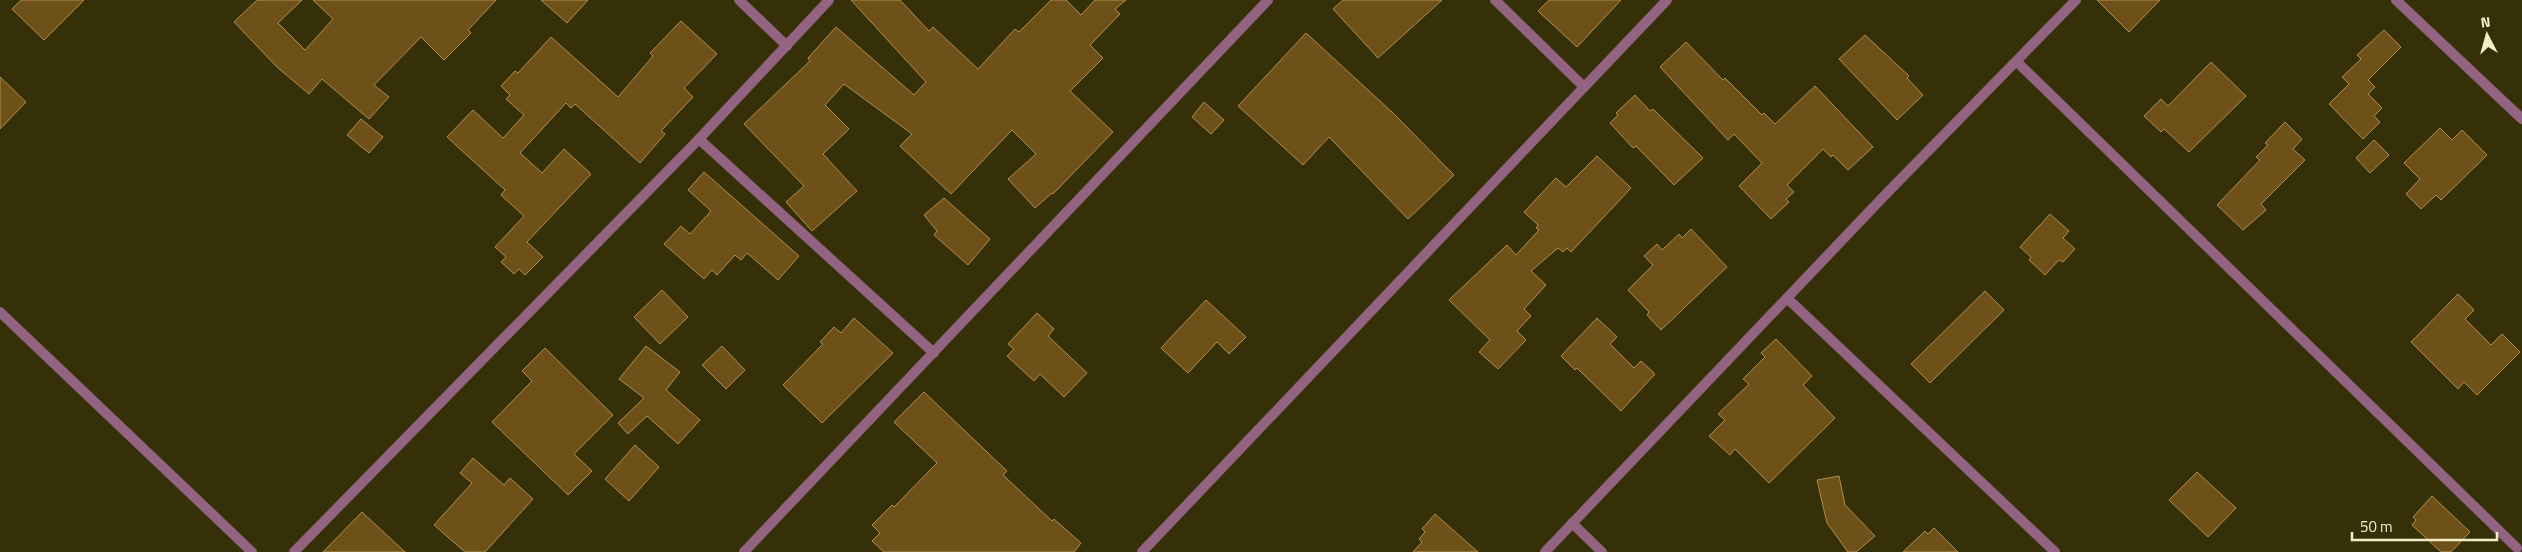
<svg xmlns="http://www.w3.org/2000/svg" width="2522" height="552" font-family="'Titillium Web',sans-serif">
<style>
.building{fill:#6e5118;stroke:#b28e4d}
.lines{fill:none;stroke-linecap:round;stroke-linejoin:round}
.minor{stroke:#936482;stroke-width:10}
</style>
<rect width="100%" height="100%" fill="#363008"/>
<g class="building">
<path d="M21,0H84L44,40L12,9Z"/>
<path d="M257,0H302L278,23L305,50L333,19L313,0H496L468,30L471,33L444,60L421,37L374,85L389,97L369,119L322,79L309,94L277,67L234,22Z"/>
<path d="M541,0H588L567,23Z"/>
<path d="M851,0H900L929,31L933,27L978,69L1015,29L1019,32L1051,0H1066L1081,15L1095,0H1126L1115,9L1120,14L1090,45L1103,58L1070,91L1113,132L1053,194L1052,193L1035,208L1008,179L1036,154L1012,130L951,194L900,146L912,134L844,84L825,105L849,129L823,154L857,191L812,231L786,202L804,186L744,124L810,61L808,58L836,27L914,95L926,82Z"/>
<path d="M1343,0H1442L1378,58L1333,9Z"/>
<path d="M1549,0H1621L1577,47L1538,11Z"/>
<path d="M2097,0H2160L2129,32Z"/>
<path d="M681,21L717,54L684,88L693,97L661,131L665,134L640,163L575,104L571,108L566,103L520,153L542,173L564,149L591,174L527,242L543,257L525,275L519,269L514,274L501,262L506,257L495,247L524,216L501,195L505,190L447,137L473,110L503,138L524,115L506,99L510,95L501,86L515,71L518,73L551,37L618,97L653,56L650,53Z"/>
<path d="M2384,30L2401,47L2368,80L2375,87L2368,94L2382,108L2374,116L2380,122L2363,139L2329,104L2349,84L2342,77L2361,59L2357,55Z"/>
<path d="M1306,33L1393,113L1454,175L1408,219L1329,137L1303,165L1238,106Z"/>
<path d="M1865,35L1909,76L1907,78L1923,95L1897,120L1839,59Z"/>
<path d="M1686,42L1723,80L1725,78L1762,115L1764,113L1775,124L1815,86L1873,147L1848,170L1833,155L1831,157L1823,149L1787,185L1794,192L1786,199L1789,202L1771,219L1739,186L1762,163L1734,134L1728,140L1660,67Z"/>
<path d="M2211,62L2246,96L2189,152L2164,129L2161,132L2144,116L2161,99L2168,106Z"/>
<path d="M0,77L26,102L0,129Z"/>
<path d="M1635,95L1650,111L1653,109L1703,158L1674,185L1636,146L1633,148L1610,123L1618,115L1616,113Z"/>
<path d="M1204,102L1224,120L1211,134L1192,117Z"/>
<path d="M361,119L383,137L369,153L347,135Z"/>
<path d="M2285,122L2302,139L2293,149L2305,160L2261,204L2266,210L2243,230L2217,205L2260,160L2256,157L2268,145L2265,143Z"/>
<path d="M2440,128L2452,140L2462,130L2487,155L2441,200L2436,195L2421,209L2406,194L2420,179L2404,163Z"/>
<path d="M2374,140L2389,155L2370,173L2356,158Z"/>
<path d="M1597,156L1631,188L1571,252L1567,248L1563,252L1558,248L1531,271L1546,285L1524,309L1531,316L1517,331L1526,340L1498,369L1479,352L1490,340L1449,300L1507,245L1516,255L1539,230L1536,228L1538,225L1524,212L1556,178L1566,187Z"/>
<path d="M704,172L799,256L778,280L747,253L741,260L735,255L717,275L712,270L704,279L664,244L681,226L690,234L711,211L688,190Z"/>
<path d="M944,198L990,239L968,265L934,235L937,231L924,215Z"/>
<path d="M2050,214L2069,231L2063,238L2075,249L2063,262L2059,260L2045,275L2029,260L2031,257L2020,247Z"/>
<path d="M1691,229L1727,267L1661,330L1647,315L1649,312L1628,290L1653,265L1644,256L1657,244L1662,250L1679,234L1682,238Z"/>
<path d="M662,290L688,317L660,344L634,317Z"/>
<path d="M1985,291L2004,310L1930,383L1911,364Z"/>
<path d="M2458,294L2474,310L2465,319L2491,345L2502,334L2520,352L2477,395L2464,382L2458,389L2411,342Z"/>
<path d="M1206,300L1246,337L1229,354L1217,342L1188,373L1161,348Z"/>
<path d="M1037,313L1054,329L1048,336L1087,373L1064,397L1040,374L1034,381L1007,356L1014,349L1008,344Z"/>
<path d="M854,318L893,353L822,423L783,385L823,344L820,342L834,327L841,333Z"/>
<path d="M1597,318L1617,337L1610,344L1634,368L1641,361L1655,374L1621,411L1577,368L1575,370L1561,356Z"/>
<path d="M1776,339L1812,376L1803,385L1835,418L1769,483L1735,449L1730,455L1709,436L1725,420L1718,414L1749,384L1743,379L1765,357L1761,353Z"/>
<path d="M646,346L680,372L666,390L700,420L678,444L647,416L628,434L618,423L644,398L619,379Z"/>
<path d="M722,346L745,370L726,389L702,365Z"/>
<path d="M545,348L613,415L574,454L592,471L568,495L492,422L532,381L522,371Z"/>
<path d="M924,392L1007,471L1003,475L1052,521L1054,519L1081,543L1074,552H884L872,541L880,533L872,525L892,505L894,507L937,463L894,422Z"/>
<path d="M635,445L659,467L629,501L605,479Z"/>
<path d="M473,458L504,485L510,478L533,499L485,552H465L434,525L472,483L460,473Z"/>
<path d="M2197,472L2236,508L2208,537L2169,500Z"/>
<path d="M1839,476L1845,505L1875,536L1856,552H1848L1827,523L1817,480Z"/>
<path d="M2432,496L2470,532L2451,552H2441L2412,525L2416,520L2413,517Z"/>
<path d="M362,512L405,552H323Z"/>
<path d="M1435,514L1478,552H1413L1422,542L1419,539L1425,532L1422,529Z"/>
<path d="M1934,528L1958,552H1903L1925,531L1928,534Z"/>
</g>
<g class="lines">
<g class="minor">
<path d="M739,0L787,46"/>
<path d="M1495,0L1583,86"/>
<path d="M2396,0L2522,119"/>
<path d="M2017,62L2517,548"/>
<path d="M699,139L934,353"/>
<path d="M1788,299L2055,552"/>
<path d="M0,312L252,552"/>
<path d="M1572,523L1602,552"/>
<path d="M294,552L699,139L829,0"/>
<path d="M744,552L1268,0"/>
<path d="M1142,552L1667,0"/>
<path d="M1545,552L1886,194L2076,0"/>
</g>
</g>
<g transform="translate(2487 35) rotate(354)" stroke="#363008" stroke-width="4" paint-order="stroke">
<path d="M0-4L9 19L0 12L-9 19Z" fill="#f4efcb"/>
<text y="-8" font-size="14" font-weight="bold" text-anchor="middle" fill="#f4efcb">N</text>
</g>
<path d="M2352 532v8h145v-8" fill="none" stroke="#f4efcb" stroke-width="2.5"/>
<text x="2360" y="532" font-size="15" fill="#f4efcb" stroke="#363008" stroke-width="4" paint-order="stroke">50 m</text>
</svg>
